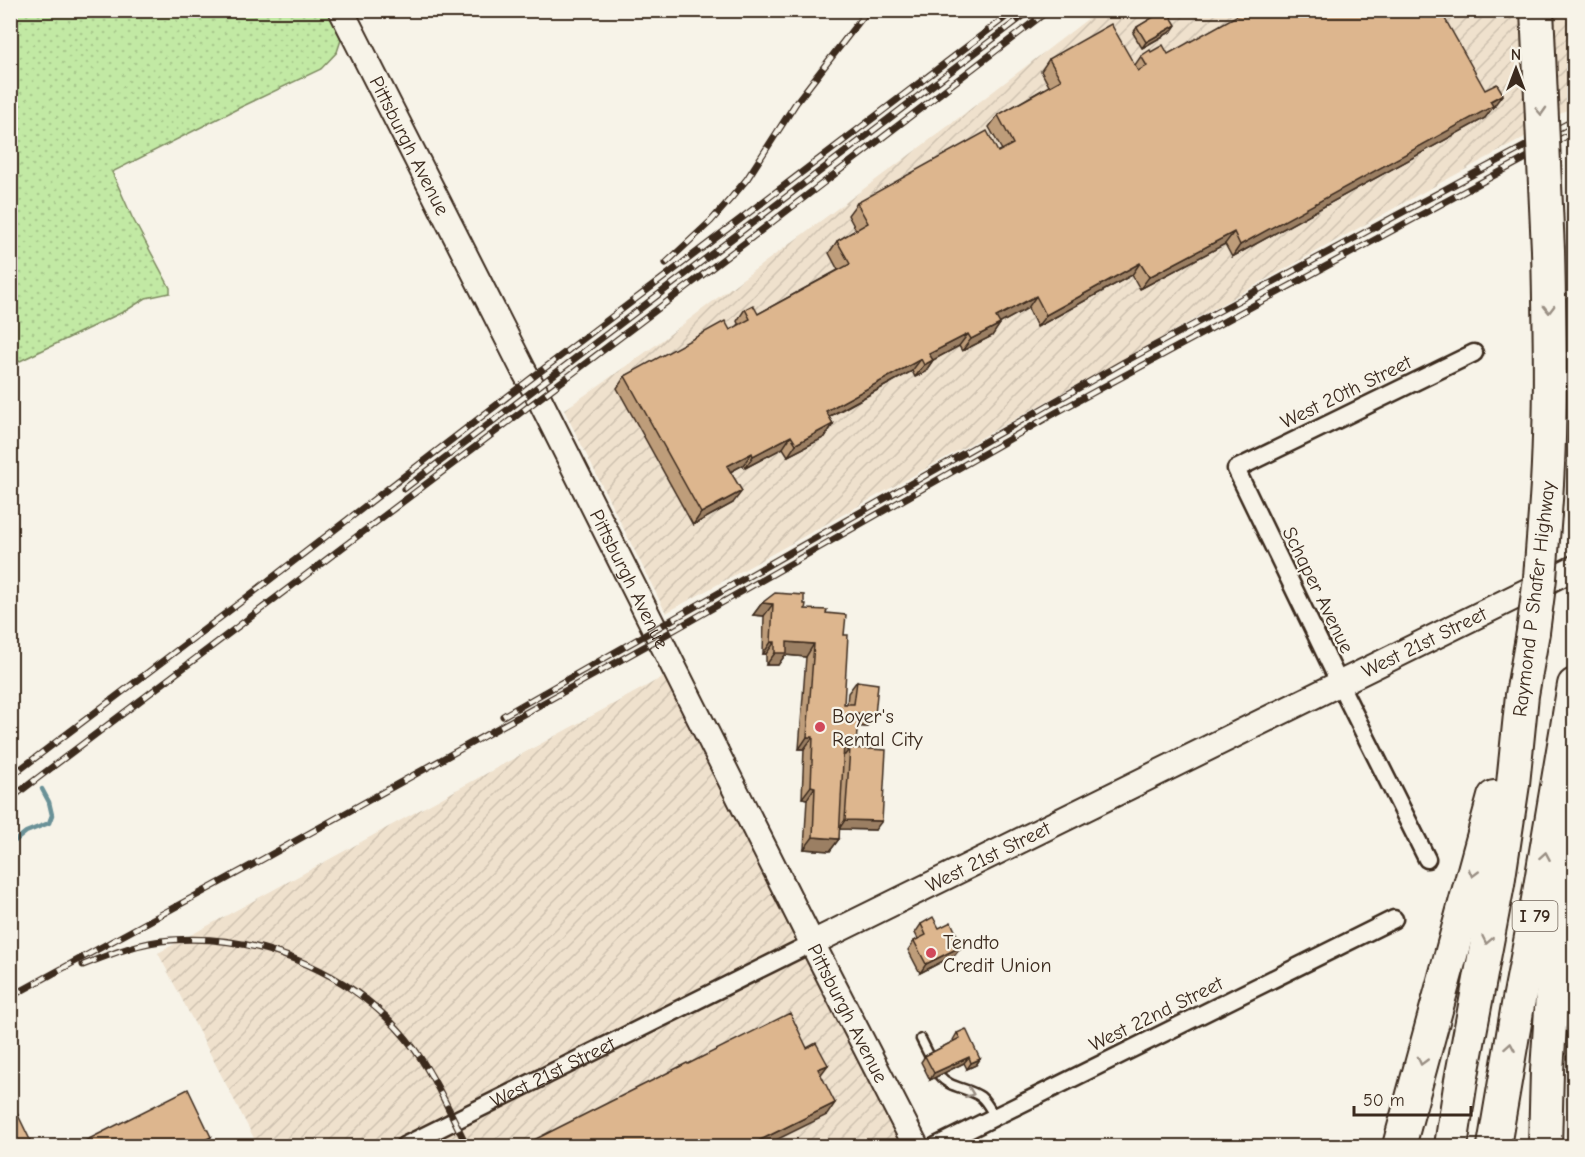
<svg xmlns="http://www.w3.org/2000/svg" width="1585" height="1157" font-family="'Comic Neue',sans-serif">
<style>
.industrial{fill:url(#industrial-furrows)}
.grass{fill:url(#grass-dots);stroke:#7e8a61;stroke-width:1.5}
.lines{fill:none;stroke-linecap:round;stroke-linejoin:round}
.stream{stroke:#6a9197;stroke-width:4.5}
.lane-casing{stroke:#3b2a1e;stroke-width:13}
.street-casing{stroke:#3b2a1e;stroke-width:21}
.secondary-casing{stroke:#3b2a1e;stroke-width:28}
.highway-casing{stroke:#3b2a1e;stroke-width:36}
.lane{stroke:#f7f3e8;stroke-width:8}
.street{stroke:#f7f3e8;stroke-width:16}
.secondary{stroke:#f7f3e8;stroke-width:24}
.highway{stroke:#f7f3e8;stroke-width:32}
.rail-casing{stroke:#3b2a1e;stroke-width:7}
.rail{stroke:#f7f3e8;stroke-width:4.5;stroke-dasharray:14;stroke-linecap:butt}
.highway-bridge-casing{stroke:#3b2a1e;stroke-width:36;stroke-linecap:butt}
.highway-bridge{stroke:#f7f3e8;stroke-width:32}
.wall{fill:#be9d7a;stroke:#3b2a1e;stroke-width:1.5}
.shaded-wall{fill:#9b7f63;stroke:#3b2a1e;stroke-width:1.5}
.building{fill:#ddb68e;stroke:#3b2a1e;stroke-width:1.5}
.oneway{stroke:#998e83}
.poi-dot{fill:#d1495b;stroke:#f7f3e8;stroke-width:2}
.labels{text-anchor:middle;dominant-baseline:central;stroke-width:4.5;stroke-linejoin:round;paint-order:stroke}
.shield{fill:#f7f3e8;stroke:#73665b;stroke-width:1.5}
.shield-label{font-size:18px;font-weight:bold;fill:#3b2a1e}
.street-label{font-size:20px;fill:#3b2a1e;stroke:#f7f3e8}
.poi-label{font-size:20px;fill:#3b2a1e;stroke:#f7f3e8;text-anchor:start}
</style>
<defs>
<pattern id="industrial-furrows" width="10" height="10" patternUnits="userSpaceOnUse" patternTransform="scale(1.5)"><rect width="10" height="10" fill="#efe1cd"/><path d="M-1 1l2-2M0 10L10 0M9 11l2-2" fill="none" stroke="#cec1b0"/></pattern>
<pattern id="grass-dots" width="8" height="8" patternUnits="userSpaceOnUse" patternTransform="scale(1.5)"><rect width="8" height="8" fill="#c2e9a4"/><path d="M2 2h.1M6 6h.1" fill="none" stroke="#a8c88d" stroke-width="1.8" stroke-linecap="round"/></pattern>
</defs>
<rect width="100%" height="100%" fill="#f7f3e8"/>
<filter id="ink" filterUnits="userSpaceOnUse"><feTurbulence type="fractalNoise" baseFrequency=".0167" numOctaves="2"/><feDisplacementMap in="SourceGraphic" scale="12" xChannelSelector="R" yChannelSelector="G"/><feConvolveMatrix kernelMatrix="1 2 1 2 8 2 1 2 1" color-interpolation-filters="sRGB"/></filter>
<g filter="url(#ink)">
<g class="industrial">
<path d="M1098,11H1574V105L1520,140L1418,195L666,613L564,410L653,347L741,280L939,133Z"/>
<path d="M672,672L907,1146H258L158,953Z"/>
</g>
<path class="grass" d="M11,11H331L343,34L337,52L321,69L241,107L112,172L132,217L170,288V293L146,298L127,310L20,361L11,368Z"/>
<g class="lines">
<path class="stream" d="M10,845L26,832L49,823L52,815L49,802L42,789"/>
<defs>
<g id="lane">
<path d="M921,1039L930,1057"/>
<path d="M939,1075C950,1089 968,1087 981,1097C987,1102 991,1111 995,1117"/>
</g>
<g id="street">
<path d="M1427,859L1347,699L1236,469L1474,353"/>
<path id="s1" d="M404,1146L812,943"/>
<path d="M936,1146L1394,919"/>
</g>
<g id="secondary">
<path id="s2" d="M341,10L524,371L539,398L812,943L916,1146"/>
<path id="s3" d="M812,943L1574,568"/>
</g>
<g id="highway">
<path d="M1545,513C1552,426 1550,338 1548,250"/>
<path d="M1399,1146L1494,797"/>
<path d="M1451,1146L1461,1080L1498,884L1513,784L1522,695L1533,632"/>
<path d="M1494,1146L1518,1005L1537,905L1574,685"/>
<path d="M1545,1146L1547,1071L1556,934L1574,812"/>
</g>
</defs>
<use href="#lane" class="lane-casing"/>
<use href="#street" class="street-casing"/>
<use href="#secondary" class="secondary-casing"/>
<use href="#highway" class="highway-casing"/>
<use href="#lane" class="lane"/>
<use href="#street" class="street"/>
<use href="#secondary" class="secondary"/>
<use href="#highway" class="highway"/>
<defs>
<g id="rail">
<path d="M666,263L711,221L732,197L747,179L796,103L868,10"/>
<path d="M404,489L1031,10"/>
<path d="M503,716L1124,362L1574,120"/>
<path d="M10,777L242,601L529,380L1015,10"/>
<path d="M10,799L750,239L1049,10"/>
<path d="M83,965C111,954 140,942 171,940C263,933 360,975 415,1050C436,1080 451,1114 467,1146"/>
<path d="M10,997L263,859L660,638L1057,412L1574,132"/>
</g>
</defs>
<use href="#rail" class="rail-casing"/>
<use href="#rail" class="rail"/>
<defs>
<g id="highway-bridge">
<path d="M1537,10L1548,250"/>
<path d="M1533,632L1540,578L1545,513"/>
</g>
</defs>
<use href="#highway-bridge" class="highway-bridge-casing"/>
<use href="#highway-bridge" class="highway-bridge"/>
</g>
<g class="wall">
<path d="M1147,10H1173L1169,13L1172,31L1142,48L1133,33L1137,27L1151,19Z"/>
<path d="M1151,52L1485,90L1495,106L1492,107L1485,118L1232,257L1225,244L1140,289L1132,275L1037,327L1028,308L1000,323L992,336L962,351L959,346L933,360L925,372L915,377L912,371L829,417L833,424L825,437L788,456L783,448L745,468L743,465L730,472L733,503L693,525L617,388L625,376L730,330L739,326L737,321L745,309L758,314L838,270L829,253L837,241L856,230L848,215L857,203L1002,150L989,127L998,115L1049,86L1041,71L1049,59L1135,65L1141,56Z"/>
<path d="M762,603L804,604L805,609L826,613L844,635V704H847L848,693L857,681L875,715L867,727L857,726L853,748L875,830L839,829V839L830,851L804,849L807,799L802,798L804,749H799L806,657L785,655L778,665H766V654H763L764,616L753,615Z"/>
<path d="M921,924L939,928L962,946L955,955L920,973L908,950L914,941L918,939L915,933Z"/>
<path d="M957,1033L980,1059L976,1065L967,1069L964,1063L930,1080L921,1062L925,1056L954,1041L953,1040Z"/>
</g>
<g class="shaded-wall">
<path d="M1176,25L1172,31L1142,48L1146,42Z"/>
<path d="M1503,94L1485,118L1232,257L1240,245Z"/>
<path d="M1234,232L1225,244L1140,289L1149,277Z"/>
<path d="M1140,263L1132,275L1037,327L1046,315Z"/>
<path d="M1036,296L1028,308L988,330L996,317Z"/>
<path d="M1000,324L992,336L962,351L971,339Z"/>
<path d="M968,334L959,346L924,365L929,354Z"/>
<path d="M921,359L912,371L817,423L826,411Z"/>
<path d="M933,360L925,372L915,377L924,365Z"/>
<path d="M833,424L825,437L788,456L796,444Z"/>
<path d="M791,436L783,448L745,468L753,456Z"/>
<path d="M752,453L743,465L719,478L727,466Z"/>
<path d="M742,491L733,503L693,525L701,513Z"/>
<path d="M762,603L773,604L764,616L753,615Z"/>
<path d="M771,642H775L766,654H763Z"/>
<path d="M787,642L814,644L806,657L785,655L778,665H766L775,653Z"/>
<path d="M856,713L875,715L867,727L848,726Z"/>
<path d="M807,737H813L804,749H799Z"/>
<path d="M844,743H856L849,753L850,748L845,755H836Z"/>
<path d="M811,786L815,787L807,799L802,798Z"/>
<path d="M845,820L882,821L875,830L839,829Z"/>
<path d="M813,837L839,839L830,851L804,849Z"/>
<path d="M962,946L955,955L920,973L926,964Z"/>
<path d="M969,1057L964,1063L930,1080L934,1073Z"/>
<path d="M980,1059L976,1065L967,1069L971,1063Z"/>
<path d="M828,1065L819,1077L818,1069Z"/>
<path d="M835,1103L827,1115L764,1146H748Z"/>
<path d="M211,1137L205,1146H192Z"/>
</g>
<g class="building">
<path d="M1154,10H1167L1176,25L1146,42L1137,27L1157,15Z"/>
<path d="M1247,10H1440L1485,90L1497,84L1503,94L1490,101L1493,106L1240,245L1234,232L1149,277L1140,263L1046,315L1036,296L996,317L1000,324L971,339L968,334L929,354L933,360L924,365L921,359L826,411L833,424L796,444L791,436L753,456L752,453L727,466L742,491L701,513L625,376L725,321L730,330L750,319L745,309L753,305L758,314L850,264L837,241L868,223L857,203L987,131L998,152L1013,144L998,115L1061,80L1049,59L1111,24L1138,71L1147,66L1141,56L1150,50L1151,52L1163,45L1168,54Z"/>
<path d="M775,593L804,595V604H806L805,609L827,610L826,613L846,615L844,635H848L844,704H854L857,681L878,684L875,715L856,713L858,719L856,743H844L839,839L813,837L815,787L811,786L813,737H807L814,644L787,642V653H775V642H771L773,604L762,603Z"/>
<path d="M850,748L886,750L882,821L845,820Z"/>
<path d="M933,917L939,928L951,922L962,946L926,964L914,941L926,935L921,924Z"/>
<path d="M790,1013L807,1048L816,1043L828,1065L818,1069L835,1103L748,1146H522L687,1063L688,1064Z"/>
<path d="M966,1029L980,1059L971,1063L969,1057L934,1073L925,1056L960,1038L957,1033Z"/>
<path d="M188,1089L211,1137L192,1146H75Z"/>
<path d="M10,1104L14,1112L16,1111L33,1146H10Z"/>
</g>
<defs><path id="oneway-chevron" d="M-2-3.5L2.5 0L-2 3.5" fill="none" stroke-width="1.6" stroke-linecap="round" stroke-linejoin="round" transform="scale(1.5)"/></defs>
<g class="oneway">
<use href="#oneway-chevron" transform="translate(1541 111) rotate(87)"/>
<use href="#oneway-chevron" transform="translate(1549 309) rotate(89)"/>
<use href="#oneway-chevron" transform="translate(1545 856) rotate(-80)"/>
<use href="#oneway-chevron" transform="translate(1473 873) rotate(105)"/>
<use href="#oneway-chevron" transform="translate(1487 940) rotate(101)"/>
<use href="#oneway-chevron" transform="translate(1510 1047) rotate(-80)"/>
<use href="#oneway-chevron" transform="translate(1422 1061) rotate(105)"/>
<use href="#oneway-chevron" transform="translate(970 1093) rotate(21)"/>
</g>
</g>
<g class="poi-dot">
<circle cx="820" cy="727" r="6"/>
<circle cx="931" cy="953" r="6"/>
</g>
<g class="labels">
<rect class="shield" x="1512.5" y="901" width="45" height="30" rx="4.5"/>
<g class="shield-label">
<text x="1535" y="916">I 79</text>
</g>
<g class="street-label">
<text stroke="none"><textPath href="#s2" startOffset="152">Pittsburgh Avenue</textPath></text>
<text transform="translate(1346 392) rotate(-26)">West 20th Street</text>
<text stroke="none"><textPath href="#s2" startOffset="638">Pittsburgh Avenue</textPath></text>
<text transform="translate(1318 590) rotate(64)">Schaper Avenue</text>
<text transform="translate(1534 599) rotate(-83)">Raymond P Shafer Highway</text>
<text stroke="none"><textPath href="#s3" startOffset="682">West 21st Street</textPath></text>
<text stroke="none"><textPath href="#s3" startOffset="196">West 21st Street</textPath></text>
<text stroke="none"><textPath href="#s2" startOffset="1124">Pittsburgh Avenue</textPath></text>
<text transform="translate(1156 1014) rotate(-26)">West 22nd Street</text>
<text stroke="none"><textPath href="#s1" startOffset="166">West 21st Street</textPath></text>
</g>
<g class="poi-label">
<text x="832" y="716">Boyer's<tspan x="832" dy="23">Rental City</tspan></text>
<text x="943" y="942">Tendto<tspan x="943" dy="23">Credit Union</tspan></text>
</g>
</g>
<rect width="1585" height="1157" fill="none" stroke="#f7f3e8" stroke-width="36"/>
<rect x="18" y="18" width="1549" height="1121" fill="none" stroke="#3b2a1e" stroke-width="2" filter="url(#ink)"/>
<g transform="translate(1516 69)" stroke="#f7f3e8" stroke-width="4.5" paint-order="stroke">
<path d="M0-4.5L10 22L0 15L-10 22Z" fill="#3b2a1e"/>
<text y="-9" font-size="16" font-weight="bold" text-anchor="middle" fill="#3b2a1e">N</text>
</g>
<path d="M1354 1106v9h117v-9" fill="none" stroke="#3b2a1e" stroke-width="3"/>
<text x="1363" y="1106" font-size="18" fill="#3b2a1e" stroke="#f7f3e8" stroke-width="4.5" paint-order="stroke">50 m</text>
</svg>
